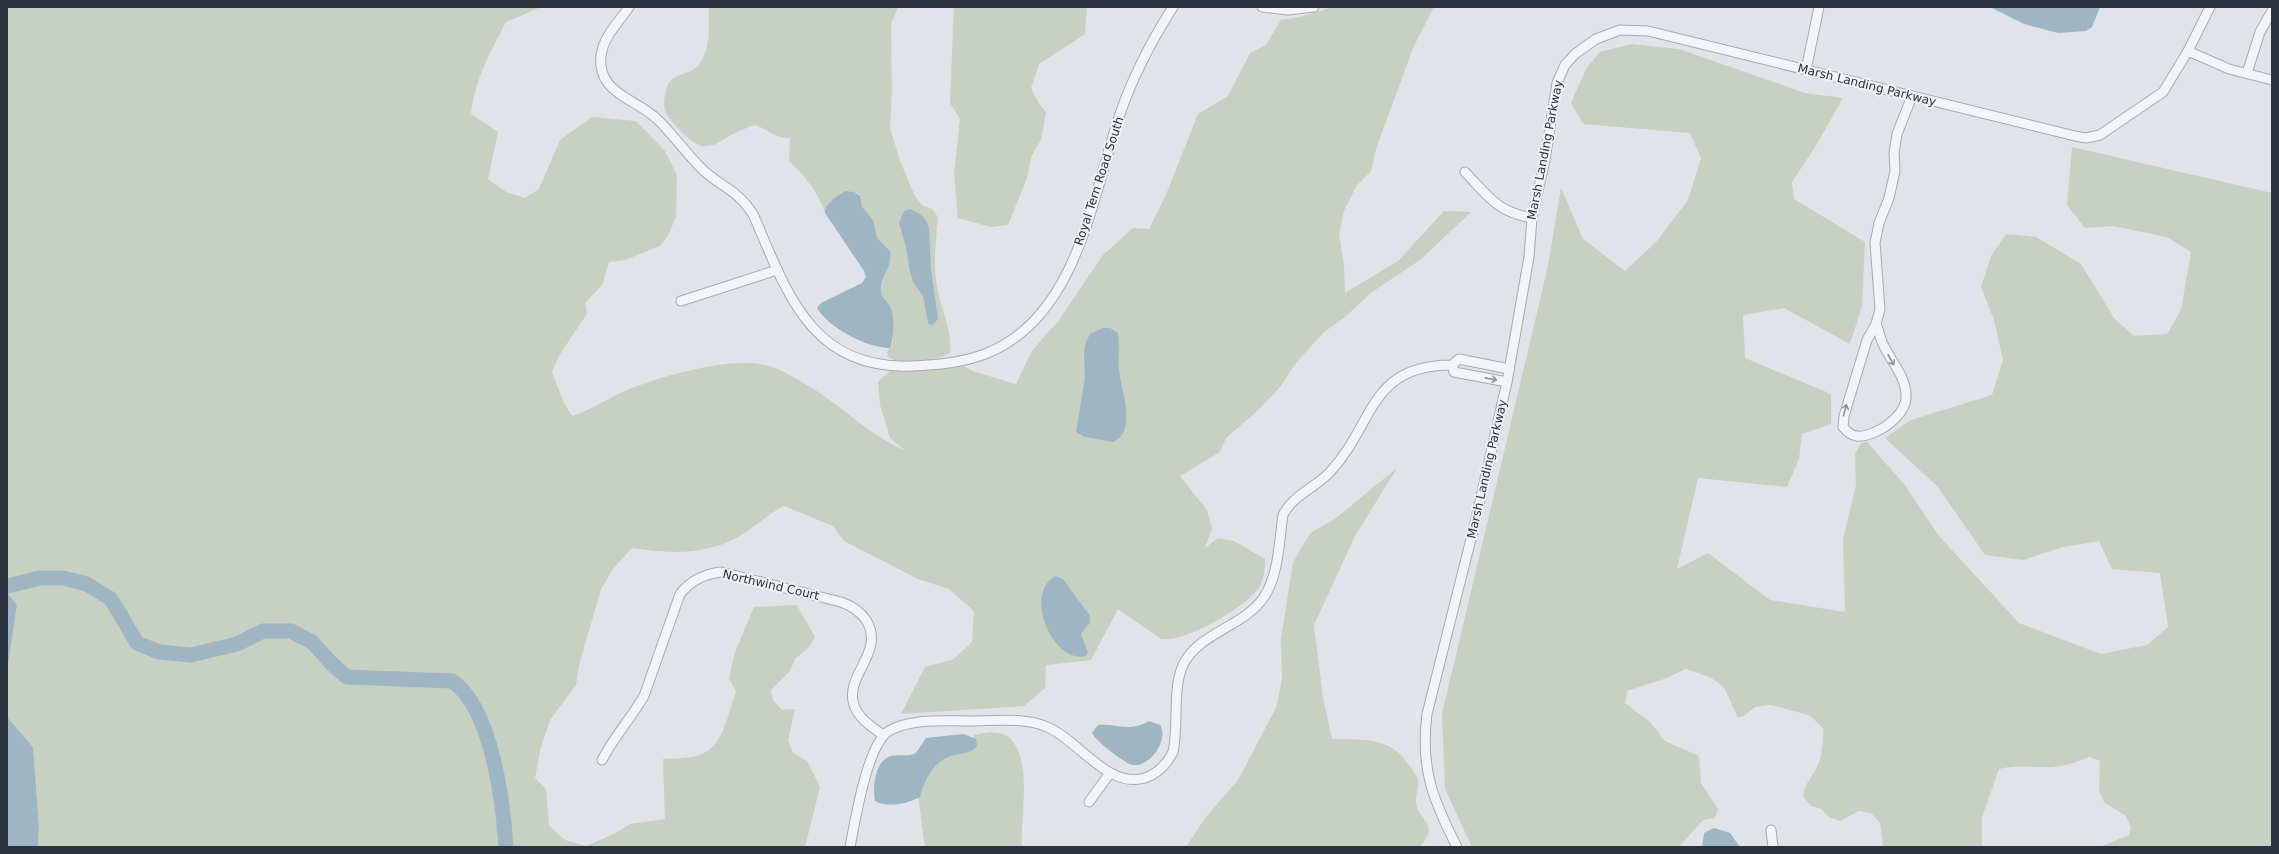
<svg xmlns="http://www.w3.org/2000/svg" width="2279" height="854" font-family="'DejaVu Sans',sans-serif">
<style>
.green{fill:#c7d0c2}
.water{fill:#9eb5c3}
.lines{fill:none;stroke-linecap:round;stroke-linejoin:round}
.river{stroke:#9eb5c3;stroke-width:15}
.street-casing{stroke:#a6abb1;stroke-width:11}
.street{stroke:#f2f4f6;stroke-width:9}
.oneway{stroke:#8e949a}
.labels{text-anchor:middle;dominant-baseline:central;stroke-width:4;stroke-linejoin:round;paint-order:stroke}
.street-label{font-size:12px;fill:#2a333d;stroke:#eff2f5}
</style>
<rect width="100%" height="100%" fill="#e0e3e7"/>
<g class="green">
<path d="M7,7H541L506,22C490,52 475,80 471,114L498,132L488,179L506,192L525,198L539,189L560,140L592,117L636,121L665,151L677,175L676,216L669,234L660,246L625,260L609,262L602,285L585,303L587,314L560,354L552,372L564,403L572,416C592,410 608,398 627,390C662,376 736,354 772,367C786,372 802,382 815,390C846,410 871,436 906,451L890,438L880,405L878,382L891,370L901,372L964,366L972,371L1016,384L1032,351L1059,320L1103,255L1133,228L1149,229L1165,197L1198,114L1228,96L1250,53L1266,45L1281,20L1300,17L1333,7H1434L1413,48L1376,149L1371,171L1357,185L1344,211L1339,235L1344,265L1345,293L1398,261L1444,211L1471,212L1420,260L1372,292L1344,318L1324,332L1295,364L1280,387L1257,411L1226,438L1220,452L1180,476L1207,510L1212,529L1205,548L1218,538L1234,541L1265,559C1265,568 1264,578 1260,586C1247,607 1185,643 1161,639L1118,609L1091,660L1046,665L1045,688L1024,706L901,714L925,667L954,659L972,642L974,611L949,589L918,579L844,541L833,526L784,506C768,514 760,523 746,532C711,556 671,554 632,548L613,569L601,589L579,665L576,685L550,720L540,750L535,778L546,789L549,826L565,840L586,846L614,834L630,824L665,819L663,759C675,758 695,759 706,752C726,739 728,711 736,692L729,678L735,652L754,607L797,605L815,637L808,648L795,659L790,671L771,690L773,700L782,710L795,709L788,740L793,753L807,761L820,787L805,847H38L39,826L33,747L7,717V671L17,605L7,592Z"/>
<path d="M709,7H898L891,24L892,91L890,128L900,161L915,196L922,205L932,209L938,217C936,240 933,263 937,286C940,309 953,330 950,353C937,361 901,366 888,357L887,352L893,341L892,311L884,299L881,291L890,251L877,238L874,226L862,207L859,194L849,191C841,196 824,202 825,213C819,192 804,176 789,161L790,138C776,139 767,129 755,125C748,127 741,130 735,133C724,138 715,148 702,146C691,144 670,121 665,111C663,105 665,91 668,84C673,75 683,75 691,71C712,59 709,27 709,7Z"/>
<path d="M954,7H1087L1085,34L1039,64L1031,88L1039,104L1046,112L1041,140L1032,155L1027,178L1008,225L991,227L958,218L954,174L960,119L950,103Z"/>
<path d="M1631,44L1679,49L1805,93L1843,98L1817,144L1792,182L1794,199L1865,242L1862,306L1850,344L1784,308L1743,315L1745,358L1831,394V424L1802,434L1799,459L1787,487L1698,478L1677,569L1708,553L1770,600L1845,612L1843,539L1856,485L1855,454L1861,443L1867,442L1904,484L1939,536L2019,623L2101,654L2147,645L2168,627L2160,573L2112,569L2099,541L2063,547L2023,560L1985,555L1938,487L1885,438L1911,420L1992,395L2003,360L1994,320L1981,287L1991,256L2006,234L2036,237L2081,264L2114,318L2134,336L2167,334L2181,310L2191,252L2167,237L2113,226L2085,228L2067,205L2072,147L2272,193V847H2100L2129,835L2131,827L2126,816L2104,802L2099,790L2100,761L2089,757C2078,762 2065,766 2053,767C2033,768 2019,764 1999,769L1982,817V847H1883L1880,823L1871,813L1859,811L1840,821L1829,817L1821,809L1811,806L1803,796C1805,781 1815,775 1819,762C1823,751 1823,739 1823,728L1809,715L1770,705L1755,707L1744,716L1738,718L1724,687L1710,677L1686,669L1664,679L1627,691L1625,703L1650,722L1665,741L1699,756L1701,783L1718,809L1715,818L1703,820L1679,847H1612L1609,845L1606,847H1472L1445,789L1442,714L1548,266L1561,188L1583,239L1625,271L1657,241L1688,200L1701,158L1690,133L1583,124L1571,103L1586,69L1600,52Z"/>
<path d="M1397,468L1355,536L1314,625L1323,698L1332,739C1363,740 1392,736 1410,767C1413,770 1417,776 1418,780C1420,787 1414,797 1416,804C1420,822 1440,823 1420,847H1186L1205,818L1238,780L1276,708L1282,680L1281,639L1293,563L1310,533L1335,519Z"/>
<path d="M989,732C994,733 1003,733 1007,736C1034,755 1020,818 1022,847H925L918,795L923,779L946,755L974,746V735Z"/>
</g>
<g class="water">
<path d="M1990,7H2100L2092,27L2086,31L2058,33L2024,24Z"/>
<path d="M846,191L854,192L860,196L862,207L873,220L877,238L890,251C893,266 881,275 881,290C881,297 886,300 890,306C895,316 894,337 890,348C867,348 829,328 817,308L821,303L862,283L866,277L864,271L825,213C824,204 838,195 846,191Z"/>
<path d="M910,209C920,213 925,217 929,227L931,269L938,319L932,326L928,323L923,296L913,282L910,272L906,247L899,223L904,211Z"/>
<path d="M1103,328H1110L1118,333C1120,345 1118,358 1119,370C1121,389 1138,432 1113,442L1085,437L1076,432L1085,378L1084,351L1086,342L1090,334Z"/>
<path d="M1055,576L1063,579L1090,616V623L1081,634L1088,653L1085,656C1055,664 1022,596 1055,576Z"/>
<path d="M7,592L17,605L7,671Z"/>
<path d="M7,717L33,747L39,826L38,847H7Z"/>
<path d="M1149,721L1160,725C1169,739 1151,767 1133,765C1125,764 1096,741 1092,733L1098,725C1117,723 1129,733 1149,721Z"/>
<path d="M964,734L976,739L977,746C968,756 959,752 948,757C933,763 923,783 920,797C907,804 888,808 875,801C872,788 875,760 891,756C900,754 908,757 916,753L926,738Z"/>
<path d="M1714,828L1730,833L1740,847H1702L1704,833Z"/>
</g>
<g class="lines">
<path class="river" d="M7,586L40,578H63L87,584L111,599L137,643L159,652L191,655L237,644L263,631H291L312,642L332,664L347,677L452,681C492,708 503,802 506,847"/>
<defs>
<g id="street">
<path d="M629,7C617,25 598,41 601,66C604,94 638,101 656,118C672,133 685,152 701,168C720,187 736,188 753,214C786,290 810,370 911,366C936,365 961,363 985,354C1078,318 1092,196 1120,114C1133,76 1152,40 1173,7"/>
<path d="M1262,7L1288,10L1314,7"/>
<path d="M2188,51L2229,69L2272,80"/>
<path d="M1806,70L1819,7"/>
<path d="M2247,73L2260,32L2272,11"/>
<path d="M1465,172C1488,196 1497,212 1532,218"/>
<path d="M681,301L777,270"/>
<path d="M1876,324C1879,330 1880,338 1883,344C1890,360 1905,375 1906,394C1908,411 1888,427 1873,433C1860,438 1852,438 1843,427L1844,416L1867,340L1876,324L1880,309L1875,243L1879,223L1889,198L1895,171L1894,153L1897,134L1912,96"/>
<path d="M1452,365L1454,372L1507,382"/>
<path d="M602,760C614,737 631,718 644,696L680,594C691,580 704,574 721,572L841,602C852,606 860,611 866,620C886,652 844,675 854,705C858,718 872,727 883,735"/>
<path d="M1089,802L1110,773"/>
<path d="M1771,830L1773,847"/>
<path d="M850,847C855,822 867,744 889,731C911,718 943,721 969,721C993,721 1024,717 1047,727C1079,740 1107,789 1145,778C1159,773 1167,764 1173,752C1179,725 1172,689 1183,665C1199,632 1244,627 1264,597C1279,574 1279,541 1283,515C1293,495 1315,488 1330,472C1375,424 1368,365 1452,365L1459,359L1509,369"/>
<path d="M1457,847C1433,800 1420,768 1427,714L1475,523L1507,382L1529,257L1532,218L1545,160L1557,83L1565,65L1575,54L1596,39L1620,30L1648,31L2075,136L2086,138L2100,135L2163,92L2188,51L2210,7"/>
</g>
</defs>
<use href="#street" class="street-casing"/>
<use href="#street" class="street"/>
</g>
<defs><path id="oneway-shaft" d="M-6 0H5M1.5-3L5.5 0L1.5 3" fill="none" stroke-width="1.6" stroke-linecap="round" stroke-linejoin="round"/></defs>
<g class="oneway">
<use href="#oneway-shaft" transform="translate(1891 360) rotate(61)"/>
<use href="#oneway-shaft" transform="translate(1491 379) rotate(11)"/>
<use href="#oneway-shaft" transform="translate(1845 410) rotate(-75)"/>
</g>
<g class="labels">
<g class="street-label">
<text transform="translate(1867 85) rotate(14)">Marsh Landing Parkway</text>
<text transform="translate(1545 150) rotate(-79)">Marsh Landing Parkway</text>
<text transform="translate(1099 181) rotate(-72)">Royal Tern Road South</text>
<text transform="translate(1487 469) rotate(-77)">Marsh Landing Parkway</text>
<text transform="translate(771 585) rotate(13)">Northwind Court</text>
</g>
</g>
<rect width="2279" height="854" fill="none" stroke="#2a333d" stroke-width="16"/>
</svg>
